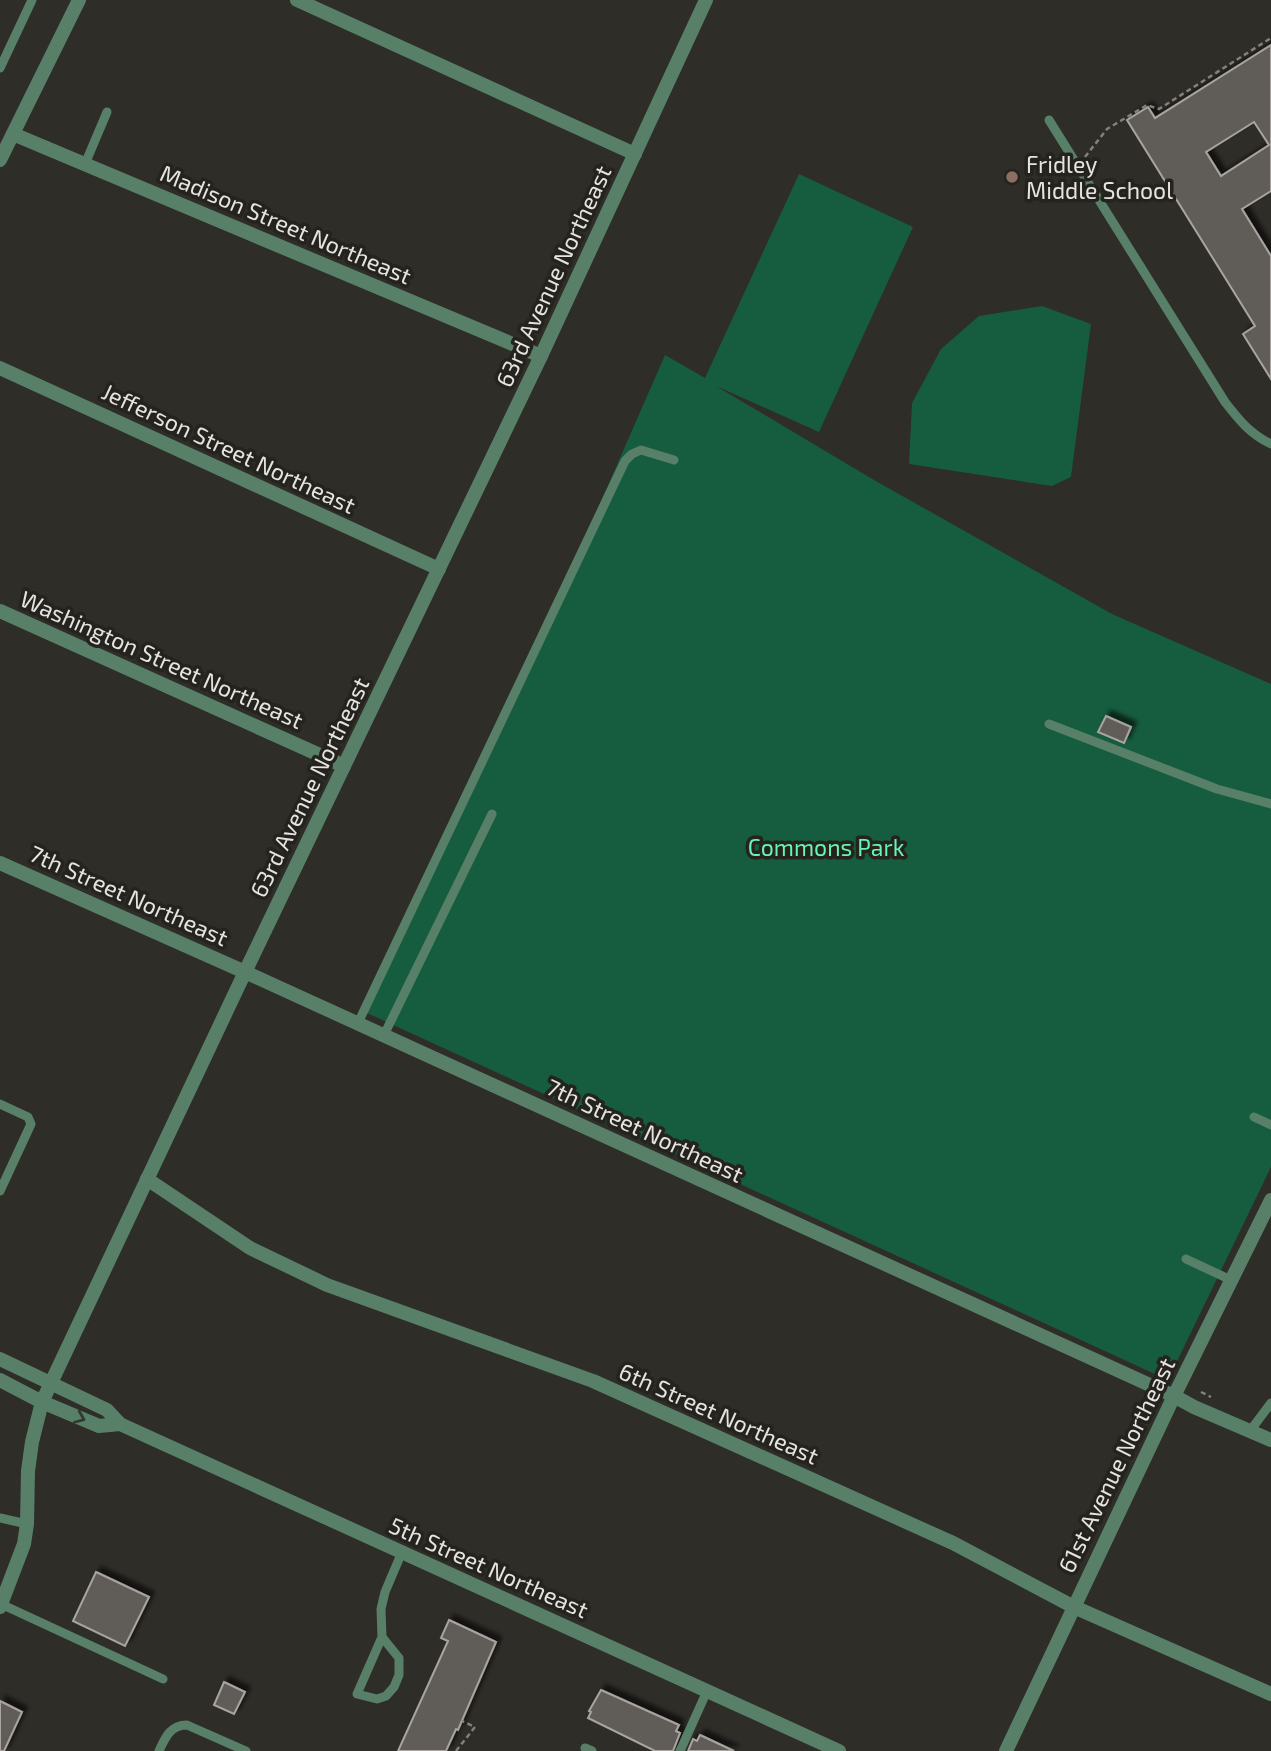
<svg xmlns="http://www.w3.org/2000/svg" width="1271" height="1751" font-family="'Exo 2',sans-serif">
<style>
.green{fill:#165c3f}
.building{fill:#615c58;stroke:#a9a4a0;stroke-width:2;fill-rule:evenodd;filter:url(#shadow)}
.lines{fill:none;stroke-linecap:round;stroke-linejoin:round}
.path{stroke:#82817d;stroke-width:2.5;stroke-dasharray:5 3.5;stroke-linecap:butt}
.service{stroke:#588069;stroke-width:9}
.minor{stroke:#588069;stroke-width:14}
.tertiary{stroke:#588069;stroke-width:14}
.oneway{stroke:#313a31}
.education-dot{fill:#8d6e63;stroke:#24231e;stroke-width:2.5}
.labels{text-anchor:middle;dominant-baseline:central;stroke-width:7;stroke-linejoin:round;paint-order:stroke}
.poi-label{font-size:23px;fill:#e5e4e1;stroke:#24231e;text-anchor:start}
.street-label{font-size:23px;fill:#e5e4e1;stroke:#24231e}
.park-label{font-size:23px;fill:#65f5b4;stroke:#24231e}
</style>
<defs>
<filter id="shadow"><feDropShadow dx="5" dy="-5" stdDeviation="2" flood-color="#0009"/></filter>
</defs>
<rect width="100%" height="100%" fill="#2e2d28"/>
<g class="green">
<path d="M799,174L913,227L819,432L716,386L874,480L1112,614L1271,684V1167L1168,1380L367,1013L554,609L665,355L705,378Z"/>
<path d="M1042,306L1091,324L1071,477L1052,486L909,464L912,403L941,349L979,316Z"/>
</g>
<g class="building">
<path d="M1271,45V191L1242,209L1271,256V379L1243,334L1255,326L1127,120L1148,107L1155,118ZM1254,122L1269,145L1221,176L1206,152Z"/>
<path d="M1106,716L1131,727L1124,743L1098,732Z"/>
<path d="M96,1572L149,1597L125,1646L73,1621Z"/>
<path d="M449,1620L496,1642L458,1730L456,1729L446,1751H398L448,1641L441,1638Z"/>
<path d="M224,1682L245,1692L234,1714L214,1705Z"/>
<path d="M601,1690L679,1725L676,1731L680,1733L673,1751H655L588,1718L591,1712L589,1711Z"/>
<path d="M0,1701L22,1712L4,1751H0Z"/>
<path d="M700,1735L734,1751H688L693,1739L697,1741Z"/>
</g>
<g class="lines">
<g class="path">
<path d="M1085,157L1107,129L1147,105L1159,109L1271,38"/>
<path d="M1201,1392L1211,1397"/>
<path d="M456,1751L475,1727L462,1721"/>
</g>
<g class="service">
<path d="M0,68L32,0"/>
<path d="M1049,120L1225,402C1239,420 1250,434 1271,444"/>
<path d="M85,164L107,112"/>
<path d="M1049,724L1217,789L1271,804"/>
<path d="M358,1023L625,461L632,454L641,450L674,460"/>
<path d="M384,1035L492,814"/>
<path d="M0,1104L28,1117L31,1124L0,1191"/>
<path d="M1254,1117L1271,1125"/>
<path d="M1186,1259L1231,1280"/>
<path d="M1250,1431L1271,1403"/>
<path d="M0,1518L27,1524"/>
<path d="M1,1604L163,1679"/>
<path d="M382,1637L357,1694L377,1699L386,1696L394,1687L399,1675V1658L382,1637L381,1609L385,1592L402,1552"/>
<path d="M585,1748L592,1751"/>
<path d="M159,1751C165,1738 170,1725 187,1725L246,1751"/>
<path d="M680,1751L707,1691"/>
</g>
<g class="minor">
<path d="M297,0L635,154"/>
<path d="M13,134L541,356"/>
<path d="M0,160L79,0"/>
<path d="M0,368L439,569"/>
<path d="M0,611L344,766"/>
<path d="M147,1179L250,1248L327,1285L593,1381L953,1543L1074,1607L1271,1694"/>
<path d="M0,1359L107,1410L120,1424L839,1751"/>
<path d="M0,1380L42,1402L99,1426L120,1424"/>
<path d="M0,1607L24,1544L27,1524L28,1471L32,1442L42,1402L245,972L541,356L706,0"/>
</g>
<g class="tertiary">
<path d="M0,863L245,972L1174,1396L1194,1407L1271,1440"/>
<path d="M1006,1751L1174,1396L1271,1200"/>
</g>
</g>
<defs><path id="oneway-chevron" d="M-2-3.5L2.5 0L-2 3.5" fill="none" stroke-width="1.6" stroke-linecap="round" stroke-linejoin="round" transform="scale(1.75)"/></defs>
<use class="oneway" href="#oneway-chevron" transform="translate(80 1418) rotate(23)"/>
<circle class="education-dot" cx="1012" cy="177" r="7"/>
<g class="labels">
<g class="poi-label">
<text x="1026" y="164">Fridley<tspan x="1026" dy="26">Middle School</tspan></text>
</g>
<g class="street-label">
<text transform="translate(286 224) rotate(23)">Madison Street Northeast</text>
<text transform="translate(553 276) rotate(-65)">63rd Avenue Northeast</text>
<text transform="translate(229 448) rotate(25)">Jefferson Street Northeast</text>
<text transform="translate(162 659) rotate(24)">Washington Street Northeast</text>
<text transform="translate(309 787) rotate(-64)">63rd Avenue Northeast</text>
<text transform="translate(129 895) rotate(24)">7th Street Northeast</text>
<text transform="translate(645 1130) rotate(25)">7th Street Northeast</text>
<text transform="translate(719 1413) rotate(24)">6th Street Northeast</text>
<text transform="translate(1116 1465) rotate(-64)">61st Avenue Northeast</text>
<text transform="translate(489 1567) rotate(24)">5th Street Northeast</text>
</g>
<g class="park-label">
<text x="826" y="847">Commons Park</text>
</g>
</g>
</svg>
